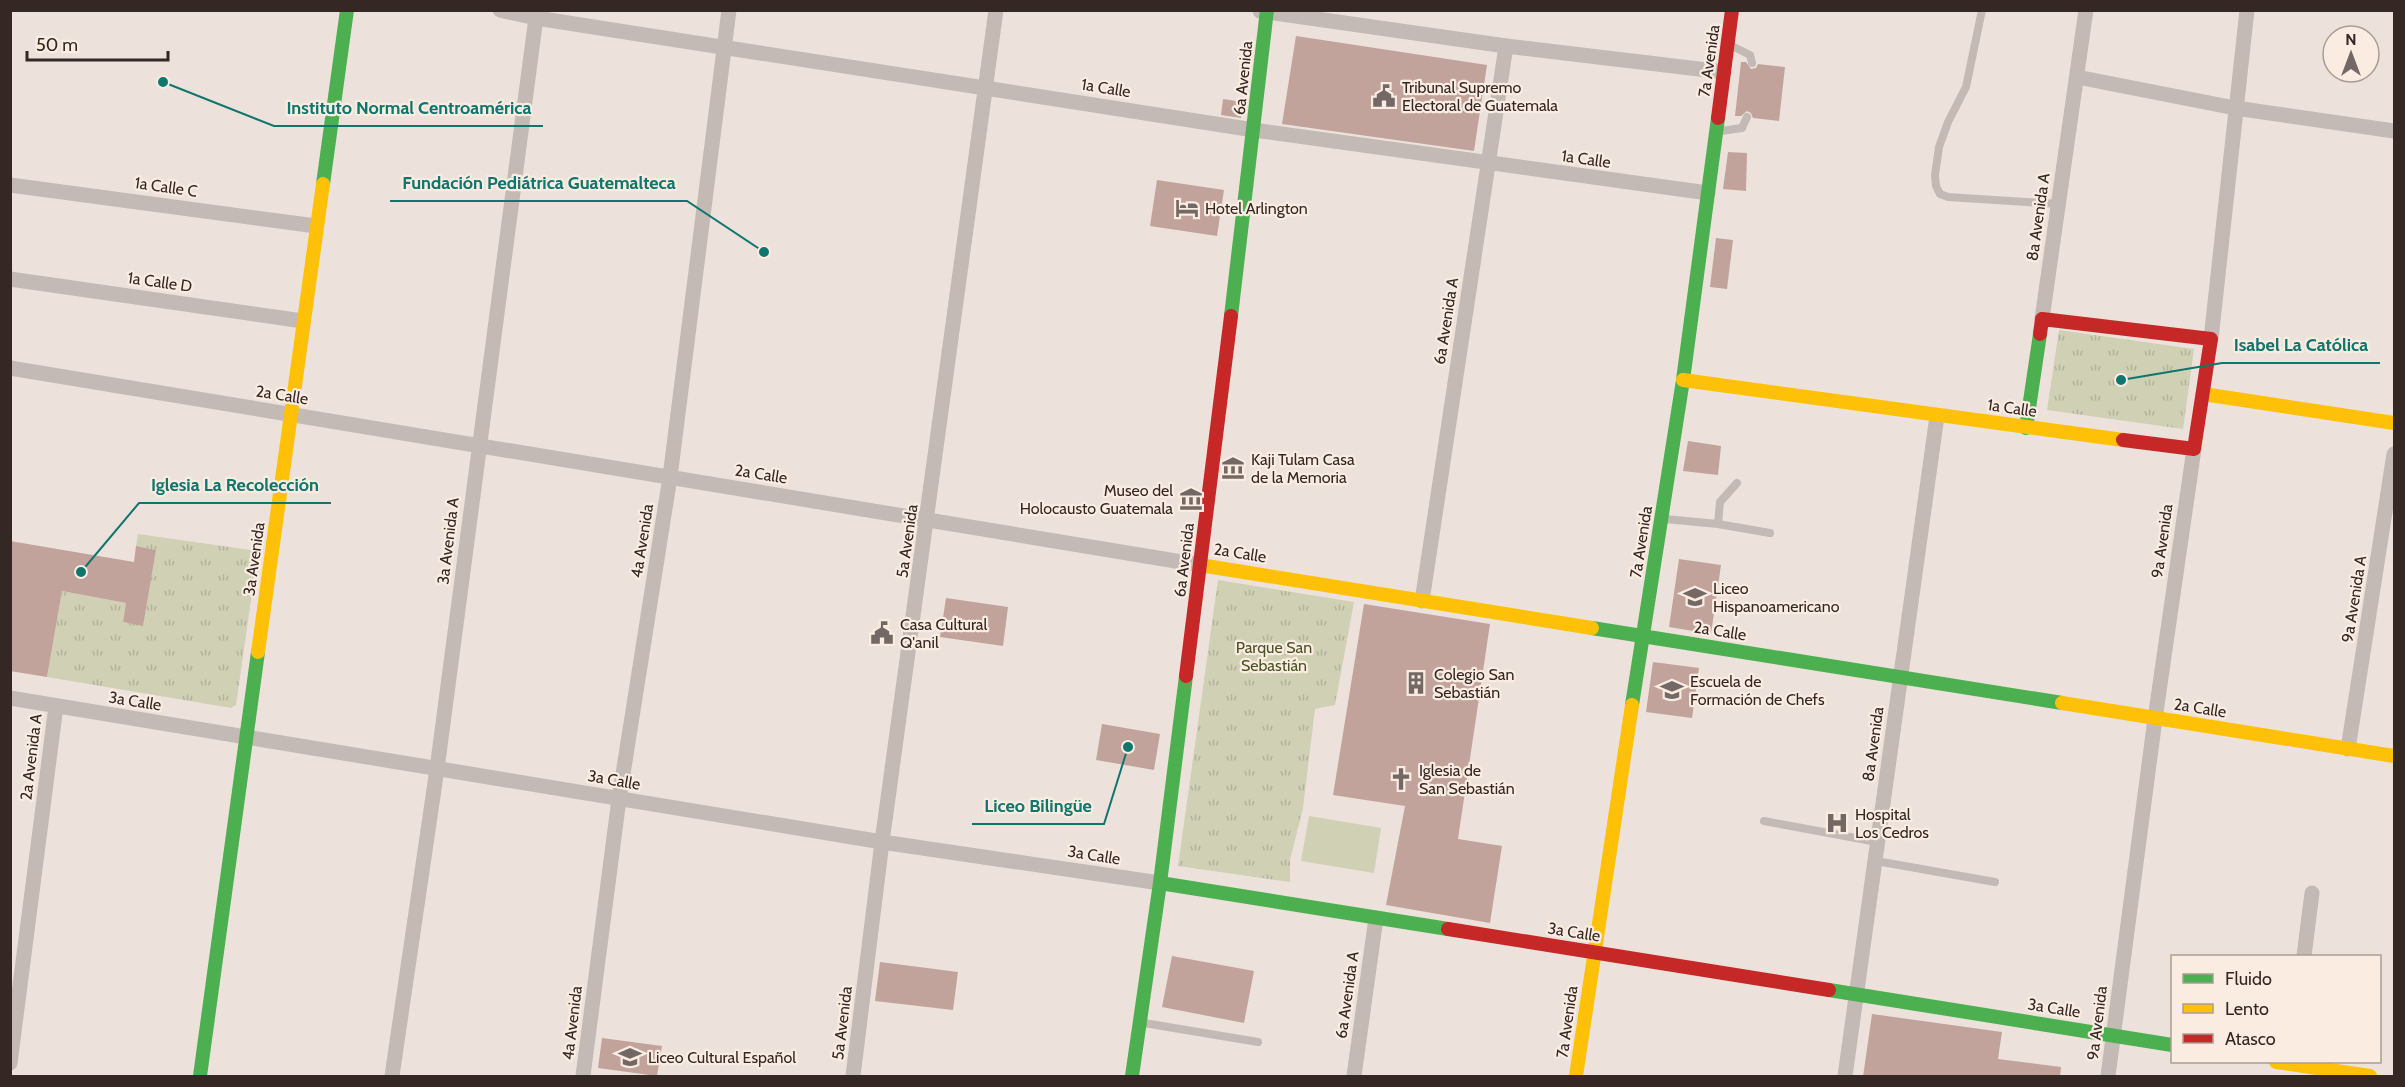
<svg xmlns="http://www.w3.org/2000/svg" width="2405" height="1087" viewBox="0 0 2405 1087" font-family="Cabin,sans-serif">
	<defs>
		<pattern id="park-tufts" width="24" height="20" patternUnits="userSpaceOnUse" patternTransform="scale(1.5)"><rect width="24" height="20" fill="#cfd0b4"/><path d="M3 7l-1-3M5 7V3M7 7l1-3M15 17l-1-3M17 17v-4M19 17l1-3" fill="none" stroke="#b2b39b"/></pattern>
	</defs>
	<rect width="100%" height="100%" fill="#ece2db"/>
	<!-- grass -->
	<path fill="#cfd0b4" d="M1309 816 1381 828 1374 873 1301 861Z"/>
	<!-- park -->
	<path fill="url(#park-tufts)" d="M2059 330 2194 349 2183 429 2047 410Z
		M138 534 258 551 236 705 231 708 47 677 62 591 126 603 123 622 143 625 156 550 136 546Z
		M1218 580 1354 602 1335 705 1315 709 1303 808 1290 860V882L1178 866Z"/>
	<!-- building -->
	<path fill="#c1a39c" d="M1296 36 1487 65 1474 151 1282 124Z
		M1741 62H1746L1751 69 1756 68 1758 64 1785 67 1779 121 1753 118 1751 113 1747 111 1741 116H1735Z
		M1223 99 1243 102 1241 118 1221 115Z
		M1728 152 1747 153 1746 191 1723 189Z
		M1157 180 1224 190 1217 236 1150 226Z
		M1716 238 1733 240 1727 289 1710 287Z
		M1688 441 1721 446 1718 475 1683 471Z
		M10 541 134 562 136 546 156 550 143 626 123 622 126 603 62 591 47 677 10 671Z
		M1679 559 1721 565 1711 634 1669 627Z
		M946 598 1008 607 1003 646 940 637Z
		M1364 604 1490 624 1458 839 1502 846 1490 923 1386 905 1405 806 1333 795Z
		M1653 662 1699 668 1692 718 1646 712Z
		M1102 724 1160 734 1154 770 1096 760Z
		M1172 956 1254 971 1244 1023 1162 1007Z
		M880 962 958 972 953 1010 875 1001Z
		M1872 1014 2002 1032 1998 1059 2061 1067 2060 1077H1863Z
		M602 1038 662 1046 657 1076 598 1068Z"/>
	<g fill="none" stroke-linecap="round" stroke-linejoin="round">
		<!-- lane -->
		<path stroke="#c4bab5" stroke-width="8" d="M1982 10 1966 87 1948 122 1939 147 1935 175 1936 186 1940 194 1948 197 2059 204
			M1730 45 1750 55 1752 63
			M1721 131 1742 128 1747 117
			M1665 519 1718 524 1770 533
			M1718 524 1720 502 1737 483
			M1764 821 1877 842
			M1876 861 1995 882
			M1144 1023 1258 1042"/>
		<!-- street -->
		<path stroke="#c4bab5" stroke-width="15" d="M500 10 536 18 1254 130 1708 193
			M1260 11 1506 46 1724 72
			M2077 77 2235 108 2394 131
			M10 185 316 226
			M10 279 303 321
			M2042 319 2086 10
			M2211 339 2247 10
			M10 368 1200 565
			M1422 601 1506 46
			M10 698 882 842 1160 883
			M2348 749 2394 454
			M2304 956 2312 893
			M10 1063 56 706
			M392 1076 437 769 537 10
			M583 1076 619 799 670 477 729 10
			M853 1076 882 842 996 10
			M1354 1076 1376 918
			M1845 1076 1937 416
			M2108 1076 2155 719 2194 449"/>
		<!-- fast -->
		<path stroke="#4caf50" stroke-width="14" d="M323 184 347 10
			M1231 316 1267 10
			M2026 428 2040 334
			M1592 628 2062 703
			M1632 705 1683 380 1718 118
			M1160 883 1448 929
			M1829 990 2172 1045
			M200 1076 258 652
			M1132 1076 1160 883 1186 676"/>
		<!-- slow -->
		<path stroke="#ffc107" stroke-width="14" d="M1683 380 2123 440
			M2203 394 2394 423
			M1200 565 1592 628
			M258 652 323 184
			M2062 703 2394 756
			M2276 1062 2370 1076
			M1576 1076 1632 705"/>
		<!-- jam -->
		<path stroke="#c62828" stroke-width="14" d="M1718 118 1732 10
			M2040 334 2042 319 2211 339 2194 449 2123 440
			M1186 676 1231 316
			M1448 929 1829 990"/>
	</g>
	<!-- icons -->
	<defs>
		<g id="civic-bare" transform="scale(1.8)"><path d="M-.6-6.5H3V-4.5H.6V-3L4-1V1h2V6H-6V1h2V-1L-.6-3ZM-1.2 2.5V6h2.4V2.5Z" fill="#746864" stroke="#faece1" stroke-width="2.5" paint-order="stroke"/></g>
		<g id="hotel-bare" transform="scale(1.8)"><path d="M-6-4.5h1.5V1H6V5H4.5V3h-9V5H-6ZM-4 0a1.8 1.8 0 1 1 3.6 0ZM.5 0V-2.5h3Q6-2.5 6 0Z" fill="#746864" stroke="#faece1" stroke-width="2.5" paint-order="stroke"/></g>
		<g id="museum-bare" transform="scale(1.8)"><path d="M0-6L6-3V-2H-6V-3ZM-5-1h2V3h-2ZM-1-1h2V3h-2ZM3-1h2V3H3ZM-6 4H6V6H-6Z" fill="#746864" stroke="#faece1" stroke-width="2.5" paint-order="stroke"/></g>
		<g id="school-bare" transform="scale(1.8)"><path d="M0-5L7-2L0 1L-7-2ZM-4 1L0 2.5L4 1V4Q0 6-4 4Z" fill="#746864" stroke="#faece1" stroke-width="2.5" paint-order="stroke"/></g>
		<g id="building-bare" transform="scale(1.8)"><path d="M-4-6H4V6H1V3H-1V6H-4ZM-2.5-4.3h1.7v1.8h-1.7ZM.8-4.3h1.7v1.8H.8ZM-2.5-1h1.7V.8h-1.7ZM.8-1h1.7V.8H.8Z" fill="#746864" stroke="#faece1" stroke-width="2.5" paint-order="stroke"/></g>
		<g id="church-bare" transform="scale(1.8)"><path d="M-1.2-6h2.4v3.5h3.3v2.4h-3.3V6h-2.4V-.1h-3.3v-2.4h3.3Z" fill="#746864" stroke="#faece1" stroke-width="2.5" paint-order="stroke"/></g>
		<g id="hospital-bare" transform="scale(1.8)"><path d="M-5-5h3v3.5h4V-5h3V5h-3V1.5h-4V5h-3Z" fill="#746864" stroke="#faece1" stroke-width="2.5" paint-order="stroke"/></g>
	</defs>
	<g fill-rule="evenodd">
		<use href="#civic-bare" x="1384" y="96"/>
		<use href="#hotel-bare" x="1187" y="208"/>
		<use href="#museum-bare" x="1233" y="468"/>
		<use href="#museum-bare" x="1191" y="499"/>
		<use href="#school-bare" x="1695" y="597"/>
		<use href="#civic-bare" x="882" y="633"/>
		<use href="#building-bare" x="1416" y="683"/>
		<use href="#school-bare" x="1672" y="690"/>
		<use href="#church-bare" x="1401" y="779"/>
		<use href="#hospital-bare" x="1837" y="823"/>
		<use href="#school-bare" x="630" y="1057"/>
	</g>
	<g text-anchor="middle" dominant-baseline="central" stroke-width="4.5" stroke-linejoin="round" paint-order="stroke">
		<!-- street labels -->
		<g font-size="16" fill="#342724" stroke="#faece1">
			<text transform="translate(1709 61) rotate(-82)">7a Avenida</text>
			<text transform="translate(1243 78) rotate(-84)">6a Avenida</text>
			<text transform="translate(1106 88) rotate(9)">1a Calle</text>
			<text transform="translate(1586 159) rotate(8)">1a Calle</text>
			<text transform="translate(166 187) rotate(8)">1a Calle C</text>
			<text transform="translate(2038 217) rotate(-82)">8a Avenida A</text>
			<text transform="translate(160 282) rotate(8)">1a Calle D</text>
			<text transform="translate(1446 321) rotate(-81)">6a Avenida A</text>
			<text transform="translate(282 395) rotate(9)">2a Calle</text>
			<text transform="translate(2012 408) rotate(8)">1a Calle</text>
			<text transform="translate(761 474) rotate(9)">2a Calle</text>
			<text transform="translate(448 541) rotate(-83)">3a Avenida A</text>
			<text transform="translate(642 541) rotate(-81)">4a Avenida</text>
			<text transform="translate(907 541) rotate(-82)">5a Avenida</text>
			<text transform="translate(2162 541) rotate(-82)">9a Avenida</text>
			<text transform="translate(1641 542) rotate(-81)">7a Avenida</text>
			<text transform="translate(1240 553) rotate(9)">2a Calle</text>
			<text transform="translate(254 559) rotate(-82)">3a Avenida</text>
			<text transform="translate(1184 560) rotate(-83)">6a Avenida</text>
			<text transform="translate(2354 599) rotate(-81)">9a Avenida A</text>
			<text transform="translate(1720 631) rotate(9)">2a Calle</text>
			<text transform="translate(135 701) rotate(9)">3a Calle</text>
			<text transform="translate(2200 708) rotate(9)">2a Calle</text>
			<text transform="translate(1873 744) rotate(-82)">8a Avenida</text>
			<text transform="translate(31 757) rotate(-83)">2a Avenida A</text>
			<text transform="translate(614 780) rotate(10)">3a Calle</text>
			<text transform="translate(1094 855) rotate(9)">3a Calle</text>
			<text transform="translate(1574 932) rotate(9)">3a Calle</text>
			<text transform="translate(1347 995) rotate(-82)">6a Avenida A</text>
			<text transform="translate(2054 1008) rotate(9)">3a Calle</text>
			<text transform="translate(1567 1022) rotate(-82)">7a Avenida</text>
			<text transform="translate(572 1023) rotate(-83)">4a Avenida</text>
			<text transform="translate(842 1023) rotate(-83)">5a Avenida</text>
			<text transform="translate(2097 1023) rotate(-83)">9a Avenida</text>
		</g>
		<!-- poi labels -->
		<g font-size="16" fill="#342724" stroke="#faece1" text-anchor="start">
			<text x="1402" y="87">Tribunal Supremo<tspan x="1402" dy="18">Electoral de Guatemala</tspan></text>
			<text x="1205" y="208">Hotel Arlington</text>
			<text x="1251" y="459">Kaji Tulam Casa<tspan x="1251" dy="18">de la Memoria</tspan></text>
			<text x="1173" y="490" text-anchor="end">Museo del<tspan x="1173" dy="18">Holocausto Guatemala</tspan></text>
			<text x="1713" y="588">Liceo<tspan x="1713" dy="18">Hispanoamericano</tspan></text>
			<text x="900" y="624">Casa Cultural<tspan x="900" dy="18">Q'anil</tspan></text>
			<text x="1434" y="674">Colegio San<tspan x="1434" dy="18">Sebastián</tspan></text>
			<text x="1690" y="681">Escuela de<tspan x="1690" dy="18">Formación de Chefs</tspan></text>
			<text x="1419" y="770">Iglesia de<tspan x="1419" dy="18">San Sebastián</tspan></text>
			<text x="1855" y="814">Hospital<tspan x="1855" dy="18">Los Cedros</tspan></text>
			<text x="648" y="1057">Liceo Cultural Español</text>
		</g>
		<!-- park labels -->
		<g font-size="16" fill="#485426" stroke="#faece1">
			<text x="1274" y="647">Parque San<tspan x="1274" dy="18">Sebastián</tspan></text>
		</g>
	</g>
	<!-- callouts -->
	<path fill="none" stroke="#0f766e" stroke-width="2" d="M163 82L274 126H543M764 252L687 201H390M2121 380L2222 363H2380M81 572L139 503H331M1128 747L1104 824H972"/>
	<g fill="#0f766e" stroke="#faece1" stroke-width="2">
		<circle cx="163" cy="82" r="6"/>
		<circle cx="764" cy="252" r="6"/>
		<circle cx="2121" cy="380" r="6"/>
		<circle cx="81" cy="572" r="6"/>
		<circle cx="1128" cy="747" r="6"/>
	</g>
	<g font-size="18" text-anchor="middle" font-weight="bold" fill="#0f766e" stroke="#faece1" stroke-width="4.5" stroke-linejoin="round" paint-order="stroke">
		<text x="409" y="114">Instituto Normal Centroamérica</text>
		<text x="539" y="189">Fundación Pediátrica Guatemalteca</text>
		<text x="2301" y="351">Isabel La Católica</text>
		<text x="235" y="491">Iglesia La Recolección</text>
		<text x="1038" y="812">Liceo Bilingüe</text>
	</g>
	<!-- border -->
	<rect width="2405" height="1087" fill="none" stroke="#342724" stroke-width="24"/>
	<!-- legend -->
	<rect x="2171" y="955" width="210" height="108" fill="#faece1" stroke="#ab9d95" stroke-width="1.5"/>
	<rect x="2183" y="974" width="30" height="9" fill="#4caf50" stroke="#ab9d95" stroke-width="1.5"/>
	<text x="2225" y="985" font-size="18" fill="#342724">Fluido</text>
	<rect x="2183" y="1004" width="30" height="9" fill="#ffc107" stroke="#ab9d95" stroke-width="1.5"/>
	<text x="2225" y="1015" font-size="18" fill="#342724">Lento</text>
	<rect x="2183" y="1034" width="30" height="9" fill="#c62828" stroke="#ab9d95" stroke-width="1.5"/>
	<text x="2225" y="1045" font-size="18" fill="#342724">Atasco</text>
	<!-- north arrow -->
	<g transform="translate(2351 54)"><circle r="28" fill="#faece1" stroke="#ab9d95" stroke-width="1.5"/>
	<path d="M0-4.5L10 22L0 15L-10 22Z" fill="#746864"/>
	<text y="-9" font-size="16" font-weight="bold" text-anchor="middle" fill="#342724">N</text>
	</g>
	<!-- scale -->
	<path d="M27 51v9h141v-9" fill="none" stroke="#342724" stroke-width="3"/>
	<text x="36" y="51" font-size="18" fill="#342724" stroke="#faece1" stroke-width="4.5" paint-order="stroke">50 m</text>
</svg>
